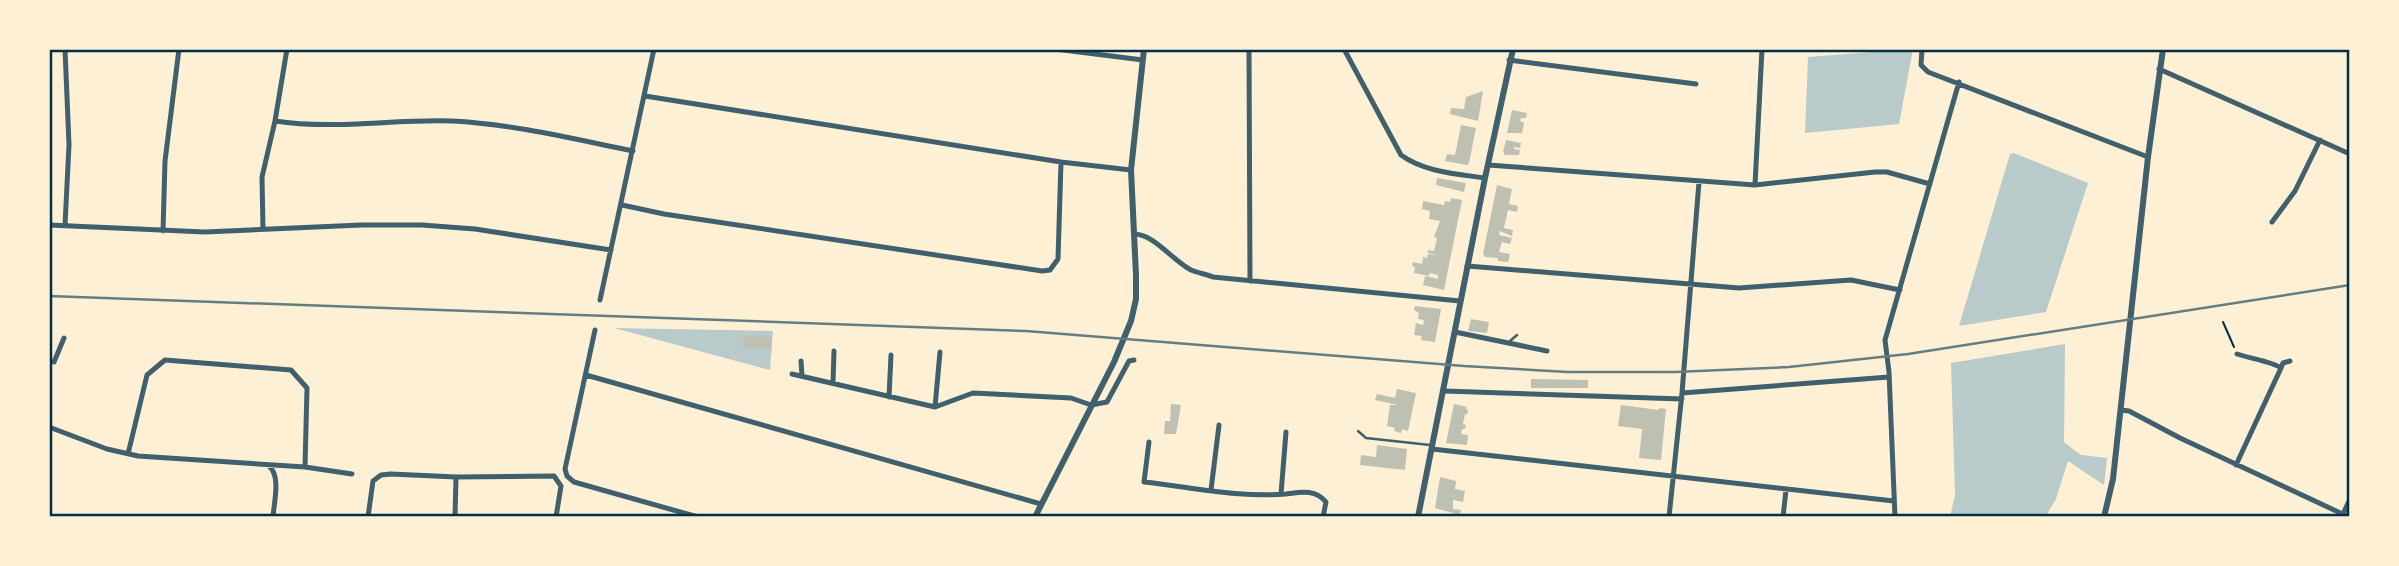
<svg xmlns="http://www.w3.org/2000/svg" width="2399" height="566" viewBox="0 0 2399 566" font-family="'Open Sans',sans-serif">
	<rect width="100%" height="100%" fill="#fdf0d5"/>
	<!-- green -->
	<path fill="#b9caca" d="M1913 49 1899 124 1805 133 1808 57Z
		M2014 153 2088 183 2046 312 1959 326 2010 154Z
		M614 328 773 331 770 370Z
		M2065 344 2064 442 2081 455 2107 458 2104 485 2068 461 2056 499 2045 517H1950L1955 495 1951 363Z"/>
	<!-- building -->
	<path fill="#bec0b2" d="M1483 91 1478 121 1450 114 1451 108 1464 109 1466 97Z
		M1512 110 1527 113 1526 118H1521L1520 121 1524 123 1522 133H1507Z
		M1461 125 1476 128 1469 163 1467 165 1445 161 1447 154 1455 155Z
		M1506 140 1521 143 1520 148 1514 147V149L1520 150 1519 155H1505L1503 152Z
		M1437 178 1466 183 1464 192 1436 185Z
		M1497 185 1512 189 1509 204 1518 206 1517 212 1508 210 1504 228 1513 230 1512 236 1500 231 1499 235 1512 238 1510 244 1502 242 1499 252 1510 254 1508 262 1498 261V258L1485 257 1483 254Z
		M1451 198 1462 200 1444 290 1423 285 1425 276 1438 279V275L1430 273 1429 276 1414 273 1415 267 1412 266 1413 262 1422 264 1423 257 1427 258 1428 254 1440 256 1428 253V250L1434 251 1437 238 1434 237 1440 221 1429 219 1430 211 1422 209 1423 201 1444 205 1445 201 1450 202Z
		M1415 306 1441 309 1435 342 1421 340 1422 336 1414 335 1416 323 1423 325 1424 320 1418 319 1419 313 1414 310Z
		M1471 319 1489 322 1487 333 1468 331Z
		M744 335 772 337 771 349 743 348Z
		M1531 379 1588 380V388H1531Z
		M1397 389 1416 393 1408 431 1402 429 1401 433 1394 431 1395 428 1387 426 1390 405H1398L1375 400 1377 394 1395 398Z
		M1171 404 1181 405 1176 434H1164L1165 421H1170Z
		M1454 404 1467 407 1466 410H1468L1467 415 1465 414 1463 424 1466 425 1465 429H1462L1461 434 1468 435 1467 445 1446 443Z
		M1621 405 1659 410V408L1666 409 1661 460 1639 458 1642 429 1618 426Z
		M1377 445 1407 449 1405 470 1360 465 1361 455 1376 457Z
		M1440 477 1456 481 1455 489 1465 491 1463 502 1453 500V509L1461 510 1460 515 1435 508Z"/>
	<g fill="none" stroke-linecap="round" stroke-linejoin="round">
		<!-- path -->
		<path stroke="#003049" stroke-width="2" d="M2223 322 2234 347"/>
		<!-- service -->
		<path stroke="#3f606c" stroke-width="2.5" d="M1510 341 1517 335
			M1358 431 1366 438 1430 445"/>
		<!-- minor -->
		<path stroke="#3f606c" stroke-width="5" d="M1055 49 1143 60
			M1249 49 1250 281
			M1344 49 1401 155C1424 172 1457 174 1485 178
			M1922 49 1921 65 1928 72 2148 157
			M1509 60 1696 84
			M2159 69 2350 154
			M645 96 1061 162 1131 170
			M275 121C333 130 393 119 452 121 513 124 574 139 633 151
			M1488 165 1755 185 1875 172H1887L1930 184
			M1755 185 1762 49
			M622 205 664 214 1042 271 1050 270 1058 259 1061 162
			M2272 222 2295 191 2320 140
			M49 225 205 232 361 225H422L475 229 611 250
			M65 225 69 145 65 49
			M263 229 262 177 275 121 287 49
			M163 231 165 161 179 49
			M1134 234C1154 234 1172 260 1191 270 1198 273 1206 274 1213 277L1460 301
			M1467 266 1739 288 1851 280 1900 290
			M600 300 654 49
			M595 330 565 469 567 476 574 482 698 517
			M1455 332 1547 351
			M801 361 802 376
			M54 362 64 338
			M2281 368 2283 363 2290 361
			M792 374 935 407 973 393 1071 398 1091 405 1107 402 1129 361 1134 360
			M586 375 1041 504
			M833 383 834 351
			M1444 391 1682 399
			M1682 393 1889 377
			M889 397 891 355
			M935 407 940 352
			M2121 410 2129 411 2180 438 2349 517
			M49 427 107 449 138 456 305 467 352 474
			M1149 442 1144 482C1191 487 1239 498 1286 494 1302 492 1315 489 1326 502L1323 517
			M1432 449 1894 501
			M128 454 147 375 165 360 291 370 307 388 305 467
			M2236 465 2281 368C2274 362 2248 358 2237 354
			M269 466C281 476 274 502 273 517
			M1211 490 1219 425
			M1281 494 1286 432
			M2343 514 2350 499
			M368 517 373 481 381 475 391 474 456 477 554 476 561 486 556 517
			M455 517 456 477
			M1669 517 1682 393 1699 182
			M1783 517 1786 490
			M1895 517 1889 372 1885 340 1959 82"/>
		<!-- tertiary -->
		<path stroke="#3f606c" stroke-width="6" d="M1035 517 1114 362 1131 321 1136 299V275L1131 170 1144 49
			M1418 517 1485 178 1513 49
			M2104 517 2113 479 2148 157 2163 49"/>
		<!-- rail -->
		<path stroke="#657d81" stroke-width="2.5" d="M49 296 1026 331 1464 366 1568 372H1675L1789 367 1908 354 2350 285"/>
	</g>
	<!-- border -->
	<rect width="2399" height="566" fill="none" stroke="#fdf0d5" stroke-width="102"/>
	<rect x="51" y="51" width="2297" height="464" fill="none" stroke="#003049" stroke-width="2.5"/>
</svg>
